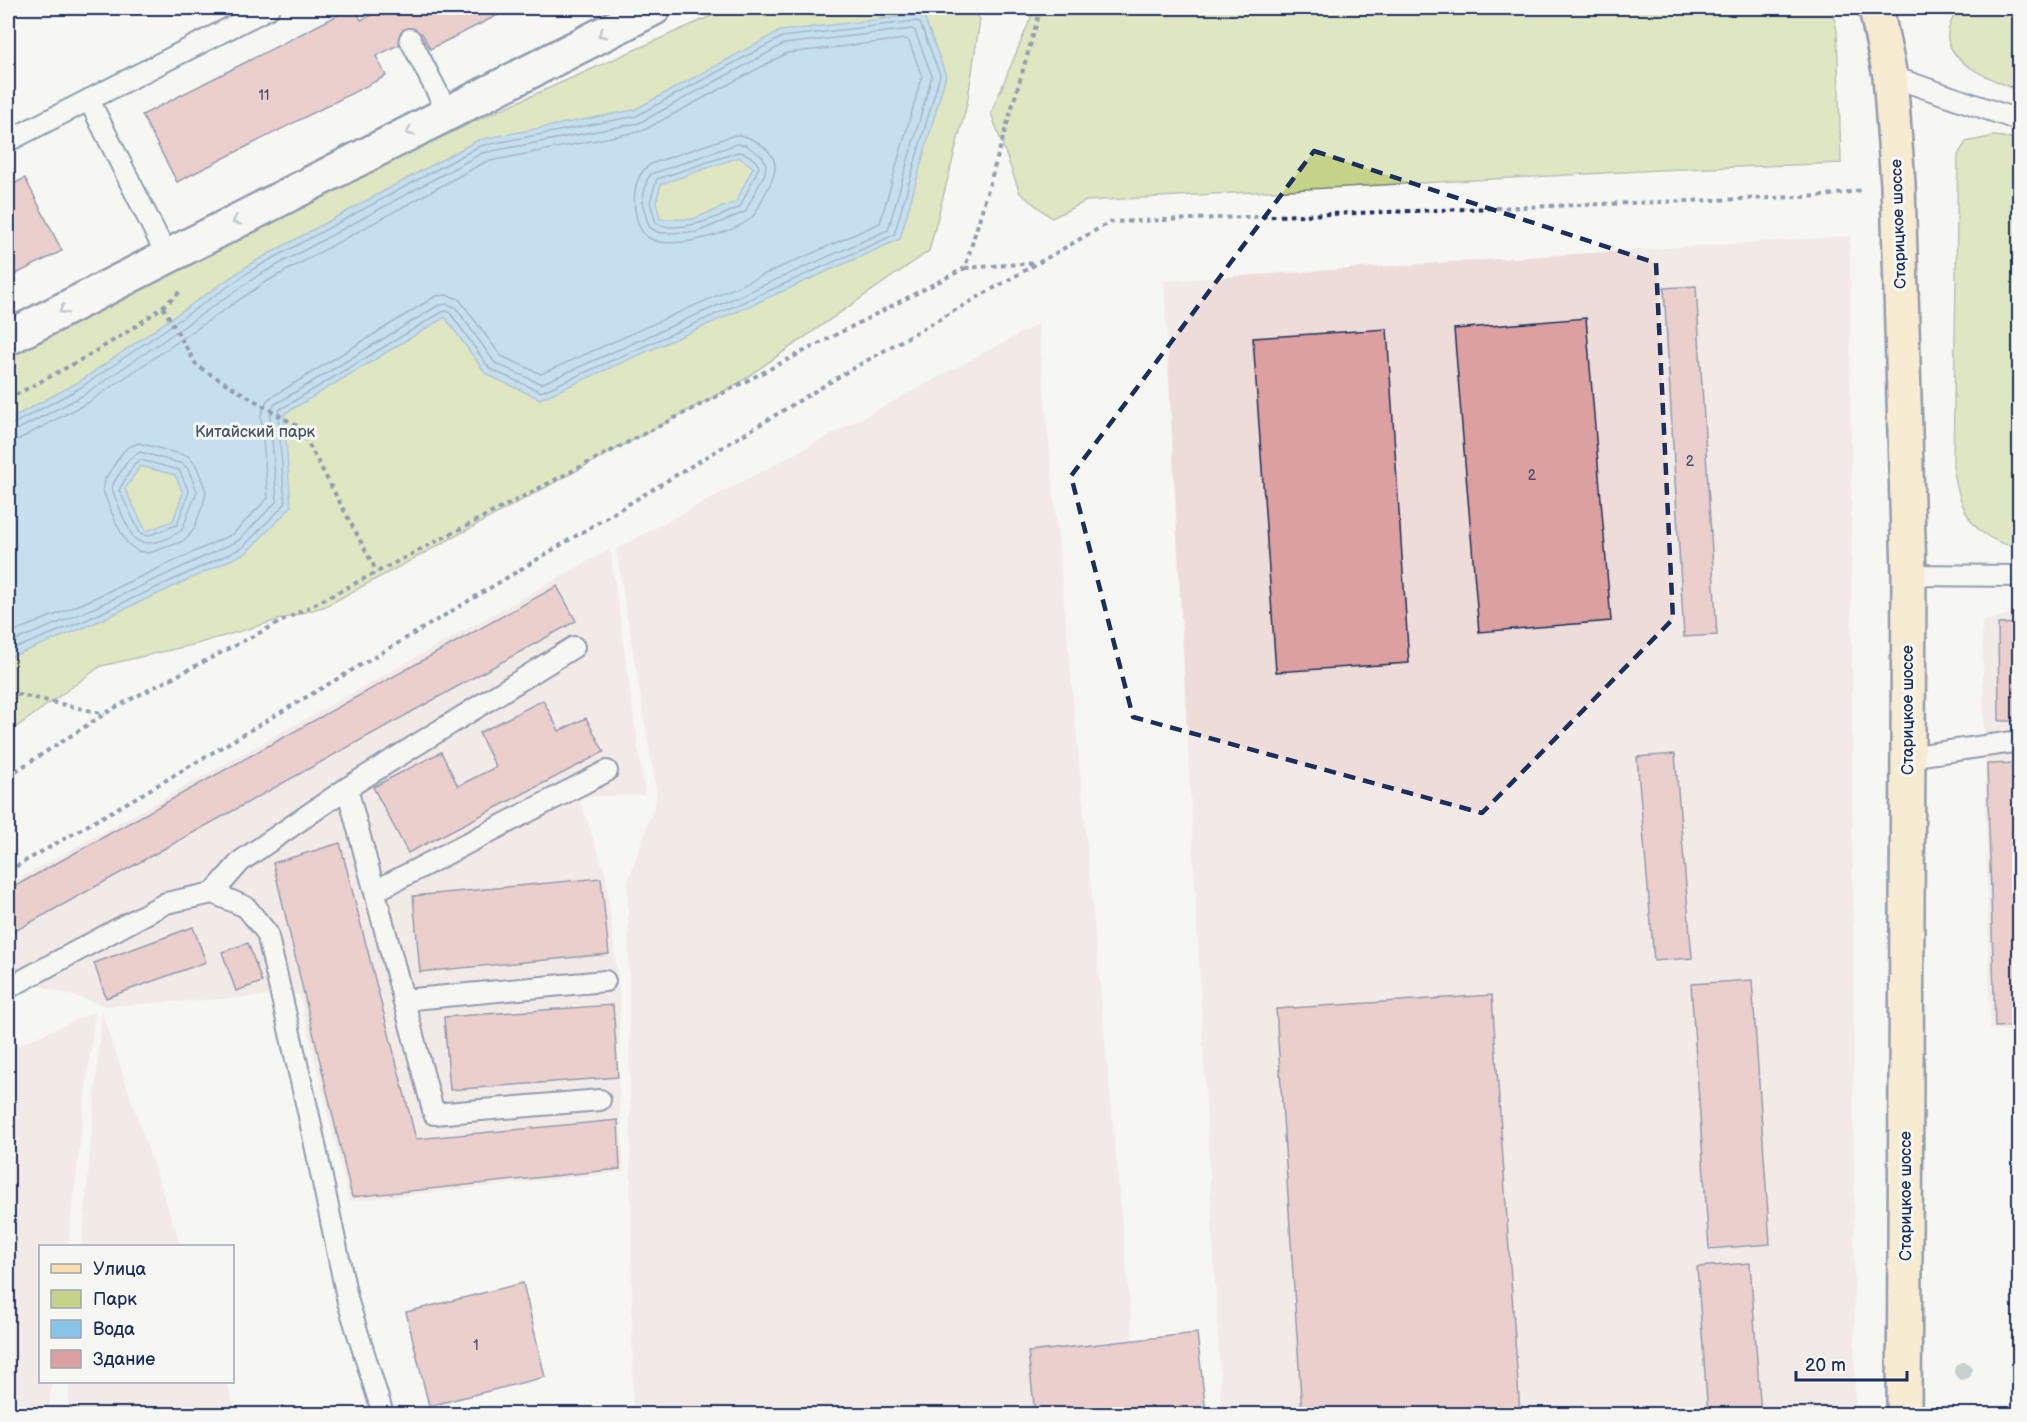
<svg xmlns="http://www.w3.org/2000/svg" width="2027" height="1422" viewBox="0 0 2027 1422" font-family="'Balsamiq Sans',sans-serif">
	<rect width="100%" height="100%" fill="#f6f6f2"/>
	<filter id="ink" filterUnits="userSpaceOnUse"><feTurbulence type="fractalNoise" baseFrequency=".0167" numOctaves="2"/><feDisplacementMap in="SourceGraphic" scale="12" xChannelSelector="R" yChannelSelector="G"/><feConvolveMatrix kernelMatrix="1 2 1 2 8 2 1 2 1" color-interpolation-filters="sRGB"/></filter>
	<g filter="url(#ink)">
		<!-- built -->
		<path fill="#eedcd9" d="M1850 236 1855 1414H1222L1164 281Z
			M1038 324 1140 1414H633L628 882 657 796 616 549Z
			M610 549 645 795 579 797 606 876 620 1000 618 1077 624 1172 349 1201 299 994 107 1006 8 976V885Z
			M2019 611V1033L1990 1029 1982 622Z
			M95 1012 68 1246H40V1382H52L48 1414H8V1049Z
			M102 1013 181 1246H82Z
			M70 1382H226L237 1414H67Z"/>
		<!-- green -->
		<path fill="#c4d387" stroke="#708172" stroke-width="1.5" d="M729 8H969L980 19 967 104 929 251 737 384 326 606 196 644 101 666 8 733V347L155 274 486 116Z
			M1035 8H1831L1837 30 1841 163 1659 170 1086 201 1052 218 1020 193 991 113Z
			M1958 8H2019V91C1997 81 1953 67 1948 39 1946 29 1954 16 1958 8Z
			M1994 136 2019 139V548C1971 538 1960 511 1953 466L1958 155 1966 142Z"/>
		<!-- water -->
		<path fill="#89c4e9" stroke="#5d88b1" stroke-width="1.5" fill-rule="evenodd" d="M923 14 946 75 900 239 540 399 486 374 445 317 284 414 291 507 246 553 88 626 8 658V420L77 383 252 263 478 140 634 110 780 31ZM739 157 753 167 736 202 693 219H660L656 202 661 184ZM140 466 175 475 183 493 173 521 146 531 125 489Z"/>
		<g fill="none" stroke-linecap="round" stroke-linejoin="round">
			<!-- shore -->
			<path stroke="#476b96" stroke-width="1.5" d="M735 135C746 135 752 139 760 144 784 161 775 175 764 196 760 204 757 214 750 219 732 234 670 251 649 238 642 234 639 227 637 220 632 200 633 173 653 163Z
				M737 144 746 145 763 157 766 165 765 173 745 212 697 232 659 233 649 227 642 202 647 180 651 174Z
				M738 152C746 152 757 160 759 167L740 207C720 217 676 235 656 223L650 202 657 179Z
				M8 425 13 424 80 388 255 268 480 146 636 116 782 37 917 21 920 23 940 75 894 235 541 392 490 369 451 314 447 311 442 312 279 410 278 415 285 504 242 548 86 620 8 651
				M8 432 15 431 84 395 259 275 482 153 639 123 784 44 912 29 915 31 932 76 888 230 541 384 495 363 456 308 448 304 439 305 274 405 270 415 277 501 238 541 83 613 8 643
				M8 441 19 439 89 402 264 283 485 162 642 131 787 53 906 39 909 41 922 76 880 223 541 374 501 356 459 299 447 295 436 296 267 400 261 415 268 498 233 534 79 605 8 634
				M139 443 188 456 196 465 206 491 204 501 194 529 188 537 181 542 149 553 137 551 127 543 116 523 103 491 105 479 122 453 128 447Z
				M140 452 183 464 188 469 197 491 182 530C169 539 145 550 133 537L124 519 112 489 114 482 129 459Z
				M141 460 179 470 189 492 177 525 147 536 140 533 119 490 135 463Z"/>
		</g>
		<!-- building -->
		<path fill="#dba09f" stroke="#1b2f5e" stroke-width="1.5" d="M352 8H355L361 20 388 8H512L430 49 422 33 376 56 386 76 177 182 142 115Z
			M25 178 62 251 8 278V187Z
			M1696 286 1717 635 1684 637 1664 288Z
			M1586 318 1611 621 1479 632 1454 329Z
			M1387 329 1409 663 1276 672 1253 338Z
			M557 586 576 621 8 935V890Z
			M2020 623V721H1999L1998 624Z
			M543 700 559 731 586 718 604 752 408 853 373 787 441 752 458 786 496 767 479 733Z
			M1675 754 1692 958 1654 961 1637 757Z
			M2020 763V1026L1995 1027 1987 764Z
			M340 843 416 1139 618 1120 620 1169 352 1197 273 863Z
			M601 878 609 954 420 972 413 896Z
			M193 927 206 962 106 998 94 963Z
			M248 943 262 982 236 991 222 952Z
			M1752 980 1770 1244 1709 1249 1691 984Z
			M1492 995 1520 1414H1302L1276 1009Z
			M613 1005 618 1077 450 1090 444 1017Z
			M1750 1263 1761 1414H1708L1697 1267Z
			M523 1283 545 1377 429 1406 406 1312Z
			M1197 1333 1206 1414H1035L1028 1352Z"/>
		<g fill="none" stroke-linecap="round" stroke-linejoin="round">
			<!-- lane casing -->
			<g stroke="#1b2f5e" stroke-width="24">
				<path id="lane" d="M410 39 448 113
					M1890 76 2010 117 2020 122
					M89 100 167 256
					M8 141 269 8
					M1909 575 2020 576
					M1908 757 2020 741
					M347 788 434 1114 600 1100
					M375 891 607 771
					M213 893 241 861 347 788 574 647
					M8 988 166 903 213 893 246 907 267 933 309 1116 348 1302 383 1414
					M403 1000 605 981"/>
			</g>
			<!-- street casing -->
			<g stroke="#1b2f5e" stroke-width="38">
				<path id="street" d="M8 338 654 8"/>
			</g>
			<!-- primary casing -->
			<g stroke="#1b2f5e" stroke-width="38">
				<path id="primary" d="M1876 8 1890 76 1898 184 1909 575 1904 1414"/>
			</g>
			<!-- path -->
			<path stroke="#1b2f5e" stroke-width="4" stroke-dasharray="4.5 4.5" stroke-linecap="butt" d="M965 268 1036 263
				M163 307 197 366 300 428 377 572
				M8 399C67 367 129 337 180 292
				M8 692 105 714
				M8 776 114 708 965 268 1041 8
				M8 871 144 793 437 620 845 373 1110 222 1824 196 1862 190"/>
			<!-- lane -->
			<use href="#lane" stroke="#f6f6f2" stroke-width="20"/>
			<!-- street -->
			<use href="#street" stroke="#f6f6f2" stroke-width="33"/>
			<!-- primary -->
			<use href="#primary" stroke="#f9ddab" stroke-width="33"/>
		</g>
		<!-- trees -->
		<circle fill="#959fa6" cx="1963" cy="1371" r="9"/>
		<!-- one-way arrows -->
		<defs><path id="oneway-chevron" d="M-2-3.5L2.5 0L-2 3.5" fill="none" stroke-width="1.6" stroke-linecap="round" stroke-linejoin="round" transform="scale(1.5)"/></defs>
		<g stroke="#8892a8">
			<use href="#oneway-chevron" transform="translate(602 34) rotate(153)"/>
			<use href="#oneway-chevron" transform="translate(410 132) rotate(153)"/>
			<use href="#oneway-chevron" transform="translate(236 221) rotate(153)"/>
			<use href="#oneway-chevron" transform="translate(63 310) rotate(153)"/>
		</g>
	</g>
	<!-- marked area -->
	<path d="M0 0H2027V1422H0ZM1314 151 1656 263 1673 619 1482 813 1133 717 1071 476Z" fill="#f6f6f2" fill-opacity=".55" fill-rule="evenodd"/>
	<path fill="none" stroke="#1b2f5e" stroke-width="4.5" stroke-dasharray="12 8" stroke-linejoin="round" d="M1314 151 1656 263 1673 619 1482 813 1133 717 1071 476Z"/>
	<g text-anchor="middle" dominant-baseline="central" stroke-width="6" stroke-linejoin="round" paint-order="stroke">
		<!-- number labels -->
		<g font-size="14" fill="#4b4b6e">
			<text x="264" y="95">11</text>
			<text x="1690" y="461">2</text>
			<text x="1532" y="475">2</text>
			<text x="476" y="1345">1</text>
		</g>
		<!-- street labels -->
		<g font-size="16" fill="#1b2f5e" stroke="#f6f6f2">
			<text transform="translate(1899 224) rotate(-92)">Старицкое шоссе</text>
			<text transform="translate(1908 710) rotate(-90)">Старицкое шоссе</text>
			<text transform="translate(1906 1196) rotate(-90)">Старицкое шоссе</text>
		</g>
		<!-- park labels -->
		<g font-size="16" fill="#455868" stroke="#f6f6f2">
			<text x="255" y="432">Китайский парк</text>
		</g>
	</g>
	<!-- margin -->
	<rect width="2027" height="1422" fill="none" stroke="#f6f6f2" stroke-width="30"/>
	<rect x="15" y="15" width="1997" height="1392" fill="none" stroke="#1b2f5e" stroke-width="2" filter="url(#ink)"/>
	<!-- legend -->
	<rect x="39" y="1245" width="195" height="138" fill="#f6f6f2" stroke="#9ea6b7" stroke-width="1.5"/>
	<rect x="51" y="1264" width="30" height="9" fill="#f9ddab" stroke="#9ea6b7" stroke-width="1.5"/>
	<text x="93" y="1275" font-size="18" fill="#1b2f5e">Улица</text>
	<rect x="51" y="1290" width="30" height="18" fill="#c4d387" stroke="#9ea6b7" stroke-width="1.5"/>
	<text x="93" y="1305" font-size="18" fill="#1b2f5e">Парк</text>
	<rect x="51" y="1320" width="30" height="18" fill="#89c4e9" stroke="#9ea6b7" stroke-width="1.5"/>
	<text x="93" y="1335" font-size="18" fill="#1b2f5e">Вода</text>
	<rect x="51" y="1350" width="30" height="18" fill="#dba09f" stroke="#9ea6b7" stroke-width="1.5"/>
	<text x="93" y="1365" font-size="18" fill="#1b2f5e">Здание</text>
	<!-- scale -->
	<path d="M1796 1371v9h111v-9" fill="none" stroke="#1b2f5e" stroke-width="3"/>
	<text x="1805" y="1371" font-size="18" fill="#1b2f5e" stroke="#f6f6f2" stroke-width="4.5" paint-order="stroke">20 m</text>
</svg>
